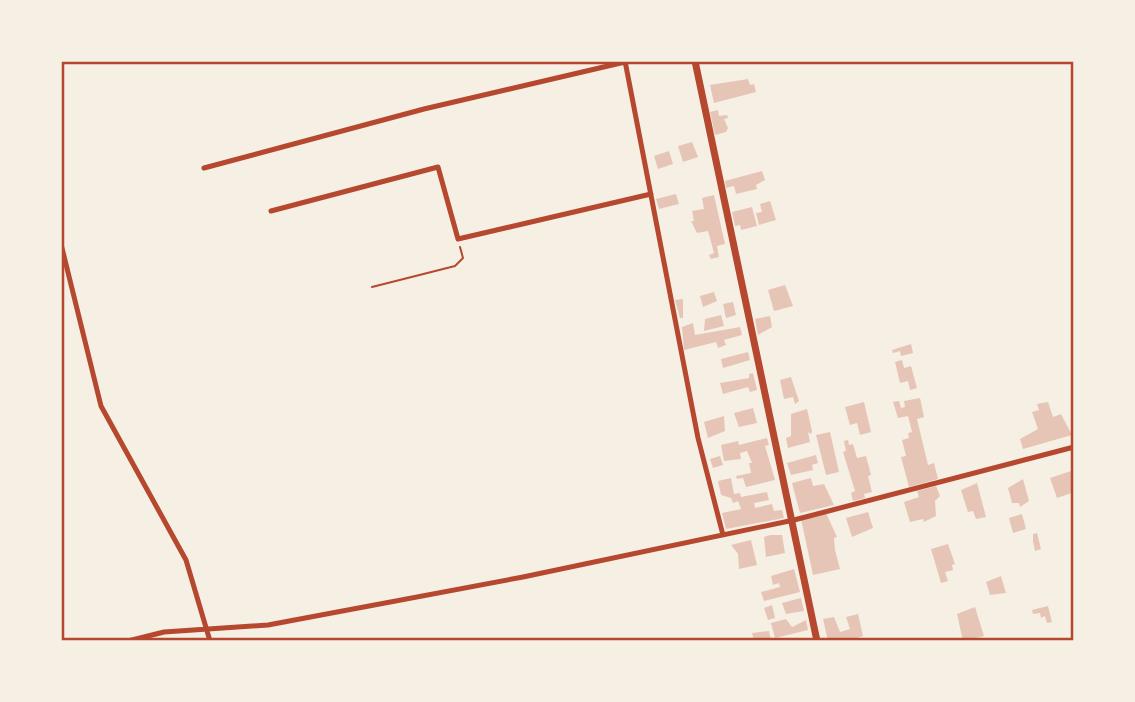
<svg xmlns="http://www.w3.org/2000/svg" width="1135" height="702" viewBox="0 0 1135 702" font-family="'Public Sans',sans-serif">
	<rect width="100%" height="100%" fill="#f6efe4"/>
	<!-- building -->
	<path fill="#e6c5b7" d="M748 79 750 85 754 84 756 92 714 103 710 85Z
		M718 110 719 116 727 115 728 118 724 119 728 128 726 132 715 135 710 112Z
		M692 142 698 157 683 162 678 146Z
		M669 151 673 164 658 169 654 156Z
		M762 171 765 180 756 185 757 189 736 194 734 186 726 188 725 181Z
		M676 194 679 204 659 209 656 199Z
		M714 195 725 244 717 246 719 257 711 259 709 255 714 253 708 231 697 233 691 221H694L692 211 704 209 702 198Z
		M770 201 776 220 759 225 756 213 762 212 760 204Z
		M752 207 757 226 741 230 740 225 735 226 732 212Z
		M785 285 793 306 774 311 768 290Z
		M714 292 717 301 703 307 700 296Z
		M683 299V318H680L675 300Z
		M733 302 736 315 726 318 723 304Z
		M721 315 724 326 704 331 705 319Z
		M770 316 772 327 758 335 755 319Z
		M693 323 695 335 740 327 742 335 724 340 726 345 718 348 716 342 684 350 682 327Z
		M911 344 913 353 901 356 900 351 893 353 892 350Z
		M748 352 750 360 723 368 721 359Z
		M902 360 904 368 911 366 917 388 910 390 908 381 900 383 895 362Z
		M753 373 757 390 750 392 748 387 723 394 720 383 749 378V374Z
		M791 377 799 401 795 404 793 397 784 399 780 380Z
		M920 398 924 417 917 419 928 465 934 463 938 479 909 487 901 457 906 456 902 440 909 438 908 433 912 432 908 416 898 418 893 402 899 401 901 408 905 407 904 401Z
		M864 402 871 432 860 435 857 423 850 425 845 407Z
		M1048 402 1053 417 1061 414 1072 435 1023 449 1020 439 1038 429 1032 412 1039 410 1037 404Z
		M753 408 757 423 739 427 734 413Z
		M807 409 812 431 811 434 808 432 810 442 788 448 786 438 791 436V414Z
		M724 416 725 431 708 438 704 422Z
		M830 432 839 472 826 475 816 435Z
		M767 438 769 445 765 446 775 480 746 487 743 478 737 479 736 476 751 473 749 463H752L747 451 740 453 741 459 724 461 721 445 738 441 739 445Z
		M848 440 849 445 853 444 857 458 866 456 871 475 868 476 872 492 864 494 865 498 853 501 851 493 855 491 843 452 846 451 844 441Z
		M816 455 818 463 812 465 813 470 791 475 787 463Z
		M720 456 723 465 713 468 710 459Z
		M1071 471 1074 492 1057 498 1050 478Z
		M731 478 734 494 740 493 741 497 767 492 769 500 754 503 755 508 772 504 774 511 782 510 784 518 726 529 722 513 741 509 738 501 733 503 731 498 721 495 718 481Z
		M811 478 813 486 824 484 834 505 800 513 792 483Z
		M1023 479 1029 501 1020 507 1019 503H1012L1008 488Z
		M977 483 986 517 976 519 973 511 968 512 961 490Z
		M936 486 940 496 935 501 936 516 924 522 923 519 910 522 904 502 919 497 917 491Z
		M868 512 873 528 852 537 846 518Z
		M826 513 837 537 834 538 835 550 840 569 813 575 801 519Z
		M1022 514 1026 529 1013 533 1009 518Z
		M1037 533 1041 549 1035 551 1033 541V534Z
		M770 535H782L785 553 766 557 764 537Z
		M751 540 757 565 739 569 738 554 731 545Z
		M948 544 955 564 952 565 953 570 945 572 948 581 941 583 931 549Z
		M794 569 800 592 764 601 761 592 780 587 779 583 773 585 771 576Z
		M1001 576 1006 593 990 595 986 582Z
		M801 598 804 611 786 614 782 603Z
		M772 605 775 618 768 620 764 608Z
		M1048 606 1052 622 1047 623 1045 616 1041 618 1040 613 1033 614 1032 610Z
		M975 607 984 636 963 641 957 614Z
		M858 614 863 636 848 641H828L823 619 834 617 840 632 850 629 846 617Z
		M786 619 792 627 806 620 808 630 775 638 771 623Z
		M769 631 771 640 754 641 752 633Z"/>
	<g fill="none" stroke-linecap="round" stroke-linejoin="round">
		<!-- path -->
		<path stroke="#b5482f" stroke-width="2" d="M372 287 455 266 463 258 460 247"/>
		<!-- minor -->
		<path stroke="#b5482f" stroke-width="5" d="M625 61 698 438 723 535
			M204 168 424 109 625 62
			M271 211 438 167 458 239 651 194
			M61 244 101 406 186 560 210 641
			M128 641 164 632 268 625 523 577 794 520 1074 447"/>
		<!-- secondary -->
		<path stroke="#b5482f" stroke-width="7" d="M695 61 817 641"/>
	</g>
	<!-- border -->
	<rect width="1135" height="702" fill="none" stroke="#f6efe4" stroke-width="126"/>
	<rect x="63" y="63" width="1009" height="576" fill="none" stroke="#b5482f" stroke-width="2.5"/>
</svg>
